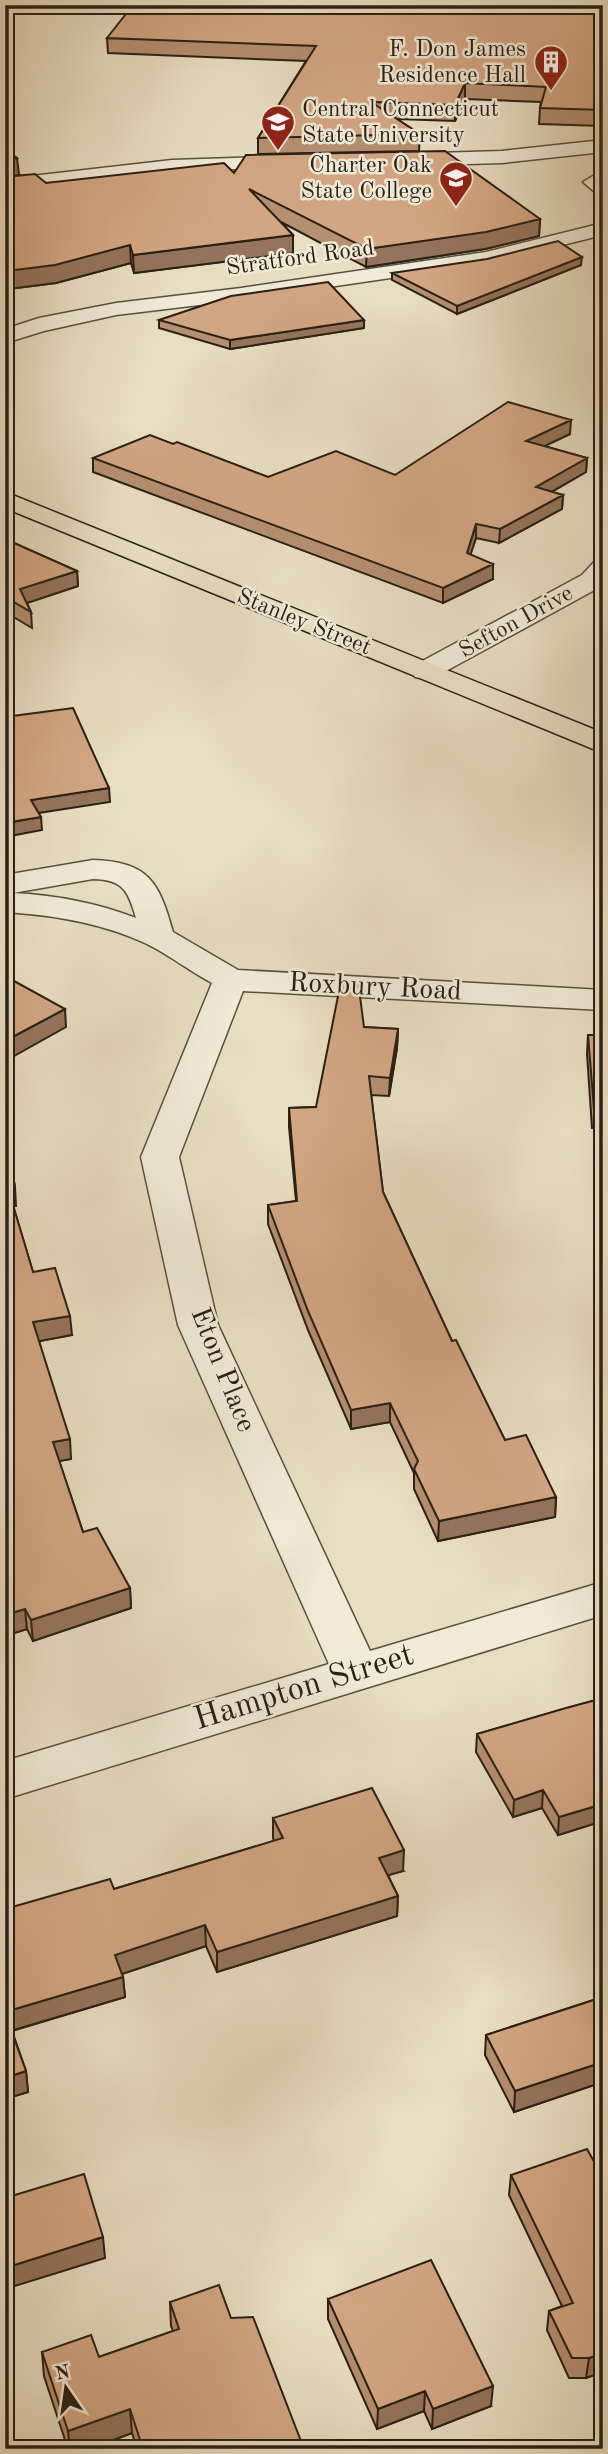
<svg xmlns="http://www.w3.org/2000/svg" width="608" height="2454" viewBox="0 0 608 2454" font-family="'Old Standard TT',serif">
	<rect width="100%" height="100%" fill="#e8dec2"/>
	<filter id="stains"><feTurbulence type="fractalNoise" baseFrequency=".00286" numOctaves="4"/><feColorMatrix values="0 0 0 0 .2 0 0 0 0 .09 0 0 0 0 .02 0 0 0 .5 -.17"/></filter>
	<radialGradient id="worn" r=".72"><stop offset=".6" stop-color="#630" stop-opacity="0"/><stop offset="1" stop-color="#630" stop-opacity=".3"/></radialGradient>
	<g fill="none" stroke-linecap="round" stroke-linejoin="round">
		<!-- minor casing -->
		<g stroke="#595041" stroke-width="3">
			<path id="minor" d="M603 140V152L502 163 403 166 394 160 403 154 502 151Z
				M293 156 300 158 302 162 300 166 172 172 5 191V179L172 160Z
				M593 176 603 180V195L596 193 583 182Z
				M603 223V235L486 264 241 300 116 315 44 331 5 343V329L39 318 116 303 241 288 486 252Z
				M603 560V584L600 587 435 677 425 679 415 677 411 671 415 665 582 575 594 562Z
				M93 860C148 862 159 881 173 932L238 970 603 990V1010L243 991 179 1157 218 1325 370 1651 603 1582V1615L5 1799V1761L329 1664 178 1325 141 1157 212 983C190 971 169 955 147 944 103 923 53 915 5 912V875ZM93 879C123 880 128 890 136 918 97 903 55 895 13 893Z"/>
		</g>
		<!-- major casing -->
		<g stroke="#292016" stroke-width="3">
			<path id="major" d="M5 492 603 733V753L5 508Z"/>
		</g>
		<!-- minor -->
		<use href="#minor" fill="#f0ead7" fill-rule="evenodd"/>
		<!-- major -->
		<use href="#major" fill="#e8dec2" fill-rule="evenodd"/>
	</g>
	<!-- wall -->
	<path fill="#b58f71" stroke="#292016" stroke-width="2" d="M107 38 603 51V126L539 124 540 108 541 102 465 99 455 121 397 119 420 134 419 151 258 154V138L306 61 108 53Z
		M5 148 19 175 46 183 234 173 540 219 539 236 485 249 366 267 281 222 293 235V253L134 273 131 263 56 283 8 289 5 286Z
		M581 265 457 314 392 280V273Z
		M159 320 364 328 230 349 159 328Z
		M570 434 544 446 587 458 586 472 552 492 563 495 562 509 499 543 476 538 470 555 493 579 443 603 93 472V458L173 444 268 477 395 475Z
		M5 539 77 571 78 586 27 603 31 612 32 628 5 612Z
		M364 1027 398 1029 397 1048 389 1096 371 1095 383 1192 452 1341 505 1440 556 1497 555 1517 438 1541 414 1489V1473L390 1422 351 1429 308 1330 268 1224V1205L296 1201 289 1127V1108L316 1107Z
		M588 1035H603V1128H592L587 1054Z
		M5 1128 15 1187 16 1206H13L33 1272 72 1335 39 1341 71 1459 59 1461 83 1532 130 1588 131 1608 33 1641 27 1629 5 1636Z
		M603 1698V1821L558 1835 542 1808 513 1817 476 1752 477 1734Z
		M273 1818 403 1871 388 1875 398 1896 397 1916 217 1972 206 1946 122 1974 123 1977 125 1997 12 2031 26 2071 28 2092 5 2099V1909L114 1889 274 1841 273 1838Z
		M603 1997V2082L514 2112 485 2055 486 2035Z
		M511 2175 603 2176V2372L586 2378H569L547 2330 549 2311 562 2306 509 2195Z
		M328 2299 491 2406 432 2429 424 2411 377 2429 328 2319Z
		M170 2302 231 2318 304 2449H137L132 2433 89 2449H68L44 2376 42 2352 99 2357 173 2331 171 2326Z"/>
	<!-- shaded-wall -->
	<path fill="#94745c" stroke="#292016" stroke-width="2" d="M603 19V30L595 66 596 50Z
		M465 83V99L455 121V105Z
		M17 158 19 175 5 177V160Z
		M540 219 539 236 485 249 366 267 367 249Z
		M293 235V253L134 273 133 255Z
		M130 245 131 263 56 283 8 289 7 271Z
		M582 257 581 265 457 314V306Z
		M364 320V328L230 349V340Z
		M571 420 570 434 526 455V441Z
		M587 458 586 472 535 501 536 487Z
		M563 495 562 509 499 543 500 529Z
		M476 524V538L466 568 467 553Z
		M493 564V579L443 603V588Z
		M77 571 78 586 21 605 20 589Z
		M109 788 110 802 32 814 31 800Z
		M41 817 42 830 5 837V823Z
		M65 1009 66 1027 5 1061V1041Z
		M398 1029 397 1048 389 1096 390 1078Z
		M70 1316 72 1335 35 1342 33 1322Z
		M390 1403V1422L351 1429V1410Z
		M70 1439 71 1459 54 1462 53 1442Z
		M556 1497 555 1517 438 1541 439 1521Z
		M130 1588 131 1608 33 1641 31 1620Z
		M25 1609 27 1629 5 1636V1615Z
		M543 1790 542 1808 513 1817 514 1800Z
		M603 1804V1821L558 1835 559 1817Z
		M404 1850 403 1871 379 1878V1858Z
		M398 1896 397 1916 217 1972V1952Z
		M205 1925 206 1946 116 1976 115 1955Z
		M123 1977 125 1997 7 2032 5 2012Z
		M603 2062V2082L514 2112 515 2091Z
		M26 2071 28 2092 5 2099V2078Z
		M103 2237 105 2258 5 2289V2268Z
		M603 2353V2372L586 2378 589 2358Z
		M493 2386 491 2406 432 2429 433 2409Z
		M425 2391 424 2411 377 2429 378 2409Z
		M130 2409 132 2433 89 2449H70L68 2431Z"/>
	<!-- building -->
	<path fill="#d3a683" stroke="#292016" stroke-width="2" d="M133 5H603V19L596 50 603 51V110L540 108 546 87 465 83 455 105 371 102 420 134 258 138 316 46 107 38Z
		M5 148 17 158 5 160Z
		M445 151 540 219 486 232 367 249 249 189 293 235 133 255 130 245 55 265 7 271 5 270V177L35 174 46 183 224 163 234 173 246 155Z
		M558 241 582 257 457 306 392 273 487 259Z
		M328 282 364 320 230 340 159 320 231 296Z
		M508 402 571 420 526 441 587 458 536 487 563 495 500 529 476 524 467 553 493 564 443 588 93 458 150 435 173 444 177 442 268 477 336 451 395 475Z
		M5 539 77 571 20 589 31 612 5 597Z
		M73 708 109 788 31 800 41 817 5 823V717Z
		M5 976 65 1009 5 1041Z
		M341 981H358L364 1027 398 1029 390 1078 369 1076 383 1192 452 1341 456 1340 505 1440 526 1435 556 1497 439 1521 414 1469 418 1461 390 1403 351 1410 308 1311 268 1205 297 1201 289 1108 316 1107Z
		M588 1035H603V1109H594Z
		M5 1128 15 1187 8 1188 33 1272 55 1268 70 1316 33 1322 70 1439 53 1442 83 1532 97 1528 130 1588 31 1620 25 1609 5 1615V1547L9 1546 5 1533Z
		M603 1698V1766H602L603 1768V1804L559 1817 543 1790 514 1800 477 1734 566 1708Z
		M372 1788 404 1850 379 1858 398 1896 217 1952 205 1925 115 1955 123 1977 5 2012V1909L110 1879 114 1889 283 1838 273 1818Z
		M603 1997V2062L515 2091 486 2035Z
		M5 2013 26 2071 5 2078Z
		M587 2149 602 2176H603V2353L589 2358H572L549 2311 573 2303 511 2175Z
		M84 2174 103 2237 5 2268V2198Z
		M431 2260 493 2386 433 2409 425 2391 378 2409 328 2299Z
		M219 2285 231 2318 253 2317 304 2449H143L130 2409 68 2431 42 2352 91 2335 99 2357 179 2329 170 2302Z"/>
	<!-- icons -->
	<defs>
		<g id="building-pin" transform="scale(1.75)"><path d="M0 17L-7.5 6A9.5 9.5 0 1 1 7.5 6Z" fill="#8f2418" stroke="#f0ead7"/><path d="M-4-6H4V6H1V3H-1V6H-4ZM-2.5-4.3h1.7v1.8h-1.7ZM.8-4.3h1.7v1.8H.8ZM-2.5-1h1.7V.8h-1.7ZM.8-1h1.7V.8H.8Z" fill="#fff"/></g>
		<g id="university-pin" transform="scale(1.75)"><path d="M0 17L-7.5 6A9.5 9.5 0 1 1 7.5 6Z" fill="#8f2418" stroke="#f0ead7"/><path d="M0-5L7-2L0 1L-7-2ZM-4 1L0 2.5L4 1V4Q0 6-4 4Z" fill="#fff"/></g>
	</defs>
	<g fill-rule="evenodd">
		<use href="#building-pin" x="551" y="62"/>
		<use href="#university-pin" x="278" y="122"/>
		<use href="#university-pin" x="456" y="178"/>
	</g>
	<g text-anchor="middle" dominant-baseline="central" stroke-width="5" stroke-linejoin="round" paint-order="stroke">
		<!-- far-poi labels -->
		<g font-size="23" fill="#292016" stroke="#f0ead7" text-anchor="end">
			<text x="526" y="49">F. Don James<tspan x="526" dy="26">Residence Hall</tspan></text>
			<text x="302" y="109" text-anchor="start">Central Connecticut<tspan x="302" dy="26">State University</tspan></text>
			<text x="432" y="165">Charter Oak<tspan x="432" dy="26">State College</tspan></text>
		</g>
		<!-- far-street labels -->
		<g font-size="23" fill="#292016" stroke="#f0ead7">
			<text transform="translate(300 258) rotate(-8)">Stratford Road</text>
			<text transform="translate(304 622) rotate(22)">Stanley Street</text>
			<text transform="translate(516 622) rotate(-29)">Sefton Drive</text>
		</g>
		<!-- street labels -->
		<g font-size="28" fill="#292016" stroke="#f0ead7">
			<text transform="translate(375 988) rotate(3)">Roxbury Road</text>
			<text transform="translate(222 1370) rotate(68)">Eton Place</text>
		</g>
		<!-- near-street labels -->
		<g font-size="33" fill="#292016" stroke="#f0ead7">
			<text transform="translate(304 1688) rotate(-17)">Hampton Street</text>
		</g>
	</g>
	<!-- margin -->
	<rect width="608" height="2454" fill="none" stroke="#e8dec2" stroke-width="28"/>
	<rect x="7" y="7" width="594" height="2440" fill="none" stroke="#292016" stroke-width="3.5"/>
	<rect x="14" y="14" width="580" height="2426" fill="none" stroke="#292016" stroke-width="2"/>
	<!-- north arrow -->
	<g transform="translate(66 2388) rotate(347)" stroke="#f0ead7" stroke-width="5" paint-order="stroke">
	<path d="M0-5L12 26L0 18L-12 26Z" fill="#292016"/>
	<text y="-10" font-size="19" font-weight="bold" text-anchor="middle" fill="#292016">N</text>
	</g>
	<rect width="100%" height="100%" filter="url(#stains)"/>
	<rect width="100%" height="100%" fill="url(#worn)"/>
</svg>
